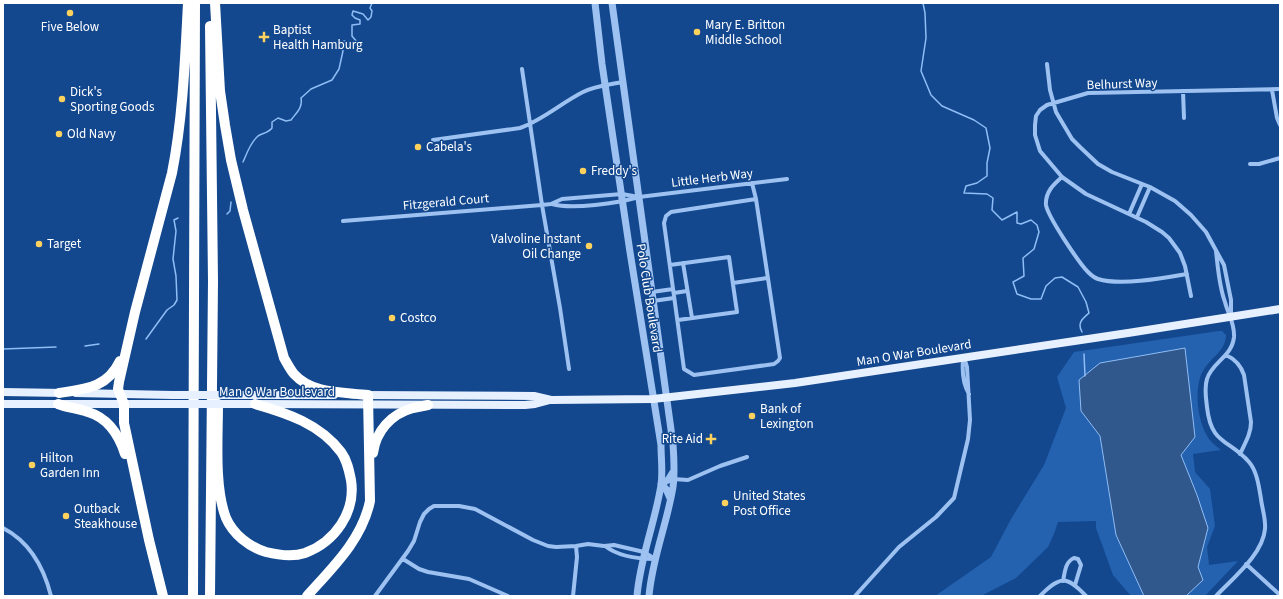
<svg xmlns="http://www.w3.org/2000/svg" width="1283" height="599" viewBox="0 0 1283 599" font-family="'Source Sans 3',sans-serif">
	<rect width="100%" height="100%" fill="#13488f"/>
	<!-- green -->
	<path fill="#2461ae" d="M1219 331H1222L1226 335C1226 351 1210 358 1203 371 1194 386 1197 418 1206 434 1209 441 1215 445 1221 450L1193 454 1195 472 1210 489 1215 526 1207 547 1209 565 1238 561 1205 596H1131L1113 575 1096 528V521L1058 522 1054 534 1048 547 1016 578 981 596H935L991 557 1011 519 1044 465 1066 408 1057 377 1074 352Z"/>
	<!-- water -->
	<path fill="#31588d" stroke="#8fbdf5" d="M1185 348 1195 437 1181 455 1197 495 1208 528 1198 567 1203 580 1186 596H1144L1116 535 1100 436 1081 411 1079 380 1100 363Z"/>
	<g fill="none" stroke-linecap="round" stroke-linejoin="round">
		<!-- stream -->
		<path stroke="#8fbdf5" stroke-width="1.5" d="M923 3 925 13 926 38 921 71 931 95 942 106 974 120 986 128 990 148 987 163V176L977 183 966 186 964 193 987 194 993 198 992 210 1002 220 1017 212V223L1021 224 1031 220 1037 225 1039 232 1034 249 1023 258 1024 276 1013 282 1017 294 1031 299H1041L1046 286 1055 278 1062 277 1078 287 1086 302 1089 313C1082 319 1077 323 1082 332
			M243 162C247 153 250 143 258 136 263 133 268 133 272 128V122L278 118 286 121 291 120C296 113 303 108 301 98L311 89 332 80 339 69 343 51C340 46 340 45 344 41L354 45 357 44V42L352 36V25L360 24V20L355 18 352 15 353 11 363 14 368 20 371 17 372 11 370 8 372 3
			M227 214 230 211 231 202
			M146 339 167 310 174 305 177 300 176 276 173 259 176 231 174 220 178 218
			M85 346 99 344
			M3 349 56 347
			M1084 354 1085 376"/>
		<!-- minor -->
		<path stroke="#9dc2f1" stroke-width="4" d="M1047 64 1050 90 1056 112 1072 139 1080 147 1098 164 1112 172 1150 187 1175 201 1191 215 1206 232 1224 265 1231 300V314
			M522 69 542 205 560 308 569 369
			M1272 90 1277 118 1280 125
			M1183 91 1184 118
			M433 140 520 128C543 120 561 103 583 92 595 86 609 85 622 82
			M1250 164H1259L1280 158
			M1062 177C1054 184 1045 192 1046 205 1048 217 1079 263 1088 272 1091 275 1095 278 1098 279 1121 286 1164 278 1187 274
			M752 183 756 199
			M756 199 780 358 778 361 774 364 694 375 684 369 664 223 666 216 671 212Z
			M552 204C572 210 618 203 639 197L787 179
			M1129 214 1142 184
			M1137 217 1150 187
			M343 221 542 205 551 204 562 199 622 194 639 197
			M1216 251C1218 268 1219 286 1225 302 1228 314 1235 324 1234 337 1232 357 1212 362 1207 379 1204 388 1206 398 1207 407 1211 445 1229 439 1249 462 1257 471 1259 487 1261 499 1262 508 1266 519 1265 529 1263 554 1233 578 1216 596
			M683 263 692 318
			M670 265 729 257 737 312 678 320
			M733 283 767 278
			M652 292 673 289
			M674 293 687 291
			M1191 296 1185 266 1180 253 1169 238 1162 232 1146 222 1086 194 1062 177 1040 151 1035 135V125L1036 116 1040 110 1047 105 1088 93 1280 89
			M653 301 674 298
			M1226 355C1235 359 1241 366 1244 375L1251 422C1251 434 1245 443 1240 454
			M963 360C962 372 963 384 969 394
			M673 479 688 480 720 466 747 457
			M3 528C30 542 44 568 51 596
			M605 546C618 556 638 559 655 559
			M403 559 419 569 428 572 469 579 508 596
			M1246 564 1280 595
			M1063 581C1065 572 1065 562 1074 558L1078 559 1081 565 1075 585
			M375 596 408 551 414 541 420 522 424 514 429 509 434 506H459L475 509 533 540 548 546 556 547 576 546 588 544 604 546 614 545 644 552 655 559
			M573 596 577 557 576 546
			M855 596 899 547 936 517 954 498 968 439 970 420 967 367 964 357
			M1040 596C1060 576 1066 575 1086 596"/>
		<!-- tertiary -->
		<path stroke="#9dc2f1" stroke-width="7" d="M595 3 602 64 630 252 661 445C661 459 663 472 661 485 655 523 640 558 637 596
			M612 3 673 444C674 458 675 472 673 487 667 524 652 559 649 596
			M670 498 666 489 661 484 668 480 673 472"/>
		<!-- primary -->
		<path stroke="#e7f0ff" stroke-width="8" d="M3 392 64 393
			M76 393 173 395
			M230 395H334
			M363 395 534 396 551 400 653 399 795 383 1128 333 1280 309
			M3 404H173
			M230 404 525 405 535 404 550 400"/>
		<!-- motorway -->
		<path stroke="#fff" stroke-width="10" d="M215 3 220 91 225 125 231 160 243 210 284 358C287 363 290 369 294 374 312 394 342 392 368 395L370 501C362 540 332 568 307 596
			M59 393C86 389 107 388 120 361
			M58 404C68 408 78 408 88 412 108 418 119 435 125 454
			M218 404C218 438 214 487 226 518 233 534 249 547 266 552 278 555 293 557 305 553 335 542 356 512 351 480 349 470 347 460 341 452 320 424 287 413 255 404
			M373 453C376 431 391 414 413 408 418 407 423 406 428 405
			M163 596 149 540 124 423V404L118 389 119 382 135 312 172 173C183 117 185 60 188 3
			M193 596 195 3
			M210 596 213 281 210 26"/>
		<!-- primary-bridge -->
		<path stroke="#e7f0ff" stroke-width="8" d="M173 395H230
			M173 404H230"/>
	</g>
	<!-- markers -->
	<g fill="#ffd25d" stroke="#13488f" stroke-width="1.5">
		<circle cx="70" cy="13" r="4"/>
		<circle cx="697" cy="32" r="4"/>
		<path d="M262 31h4v4h4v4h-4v4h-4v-4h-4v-4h4z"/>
		<circle cx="62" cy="99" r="4"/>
		<circle cx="59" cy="134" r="4"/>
		<circle cx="418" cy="147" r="4"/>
		<circle cx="583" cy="171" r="4"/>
		<circle cx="39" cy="244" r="4"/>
		<circle cx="589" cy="246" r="4"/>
		<circle cx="392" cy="318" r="4"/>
		<circle cx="752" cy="416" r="4"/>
		<path d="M709 433h4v4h4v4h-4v4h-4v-4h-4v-4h4z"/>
		<circle cx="32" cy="465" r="4"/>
		<circle cx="725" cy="503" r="4"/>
		<circle cx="66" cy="516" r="4"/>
	</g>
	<g text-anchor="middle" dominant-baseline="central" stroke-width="3" stroke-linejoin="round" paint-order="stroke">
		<!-- poi labels -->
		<g font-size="13" fill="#fff" stroke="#13488f" text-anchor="start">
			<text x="705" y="25">Mary E. Britton<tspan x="705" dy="15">Middle School</tspan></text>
			<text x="70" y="27" text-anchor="middle">Five Below</text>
			<text x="273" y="30">Baptist<tspan x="273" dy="15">Health Hamburg</tspan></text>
			<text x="70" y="92">Dick's<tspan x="70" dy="15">Sporting Goods</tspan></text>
			<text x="67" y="134">Old Navy</text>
			<text x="426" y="147">Cabela's</text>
			<text x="591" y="171">Freddy's</text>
			<text x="581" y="239" text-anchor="end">Valvoline Instant<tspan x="581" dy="15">Oil Change</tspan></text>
			<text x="47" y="244">Target</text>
			<text x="400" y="318">Costco</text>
			<text x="760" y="409">Bank of<tspan x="760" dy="15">Lexington</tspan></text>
			<text x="703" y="439" text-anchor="end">Rite Aid</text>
			<text x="40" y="458">Hilton<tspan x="40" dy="15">Garden Inn</tspan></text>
			<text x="733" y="496">United States<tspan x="733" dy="15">Post Office</tspan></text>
			<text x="74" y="509">Outback<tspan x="74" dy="15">Steakhouse</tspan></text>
		</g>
		<!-- street labels -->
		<g font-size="13" fill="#fff" stroke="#13488f">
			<text transform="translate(1122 84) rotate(-2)">Belhurst Way</text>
			<text transform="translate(712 178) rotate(-7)">Little Herb Way</text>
			<text transform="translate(446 202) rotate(-5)">Fitzgerald Court</text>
			<text transform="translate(649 298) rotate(81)">Polo Club Boulevard</text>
			<text transform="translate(914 353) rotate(-9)">Man O War Boulevard</text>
			<text x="277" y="392">Man O War Boulevard</text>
		</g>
	</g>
	<!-- border -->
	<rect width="1283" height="599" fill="none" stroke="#ffffff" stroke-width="8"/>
</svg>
